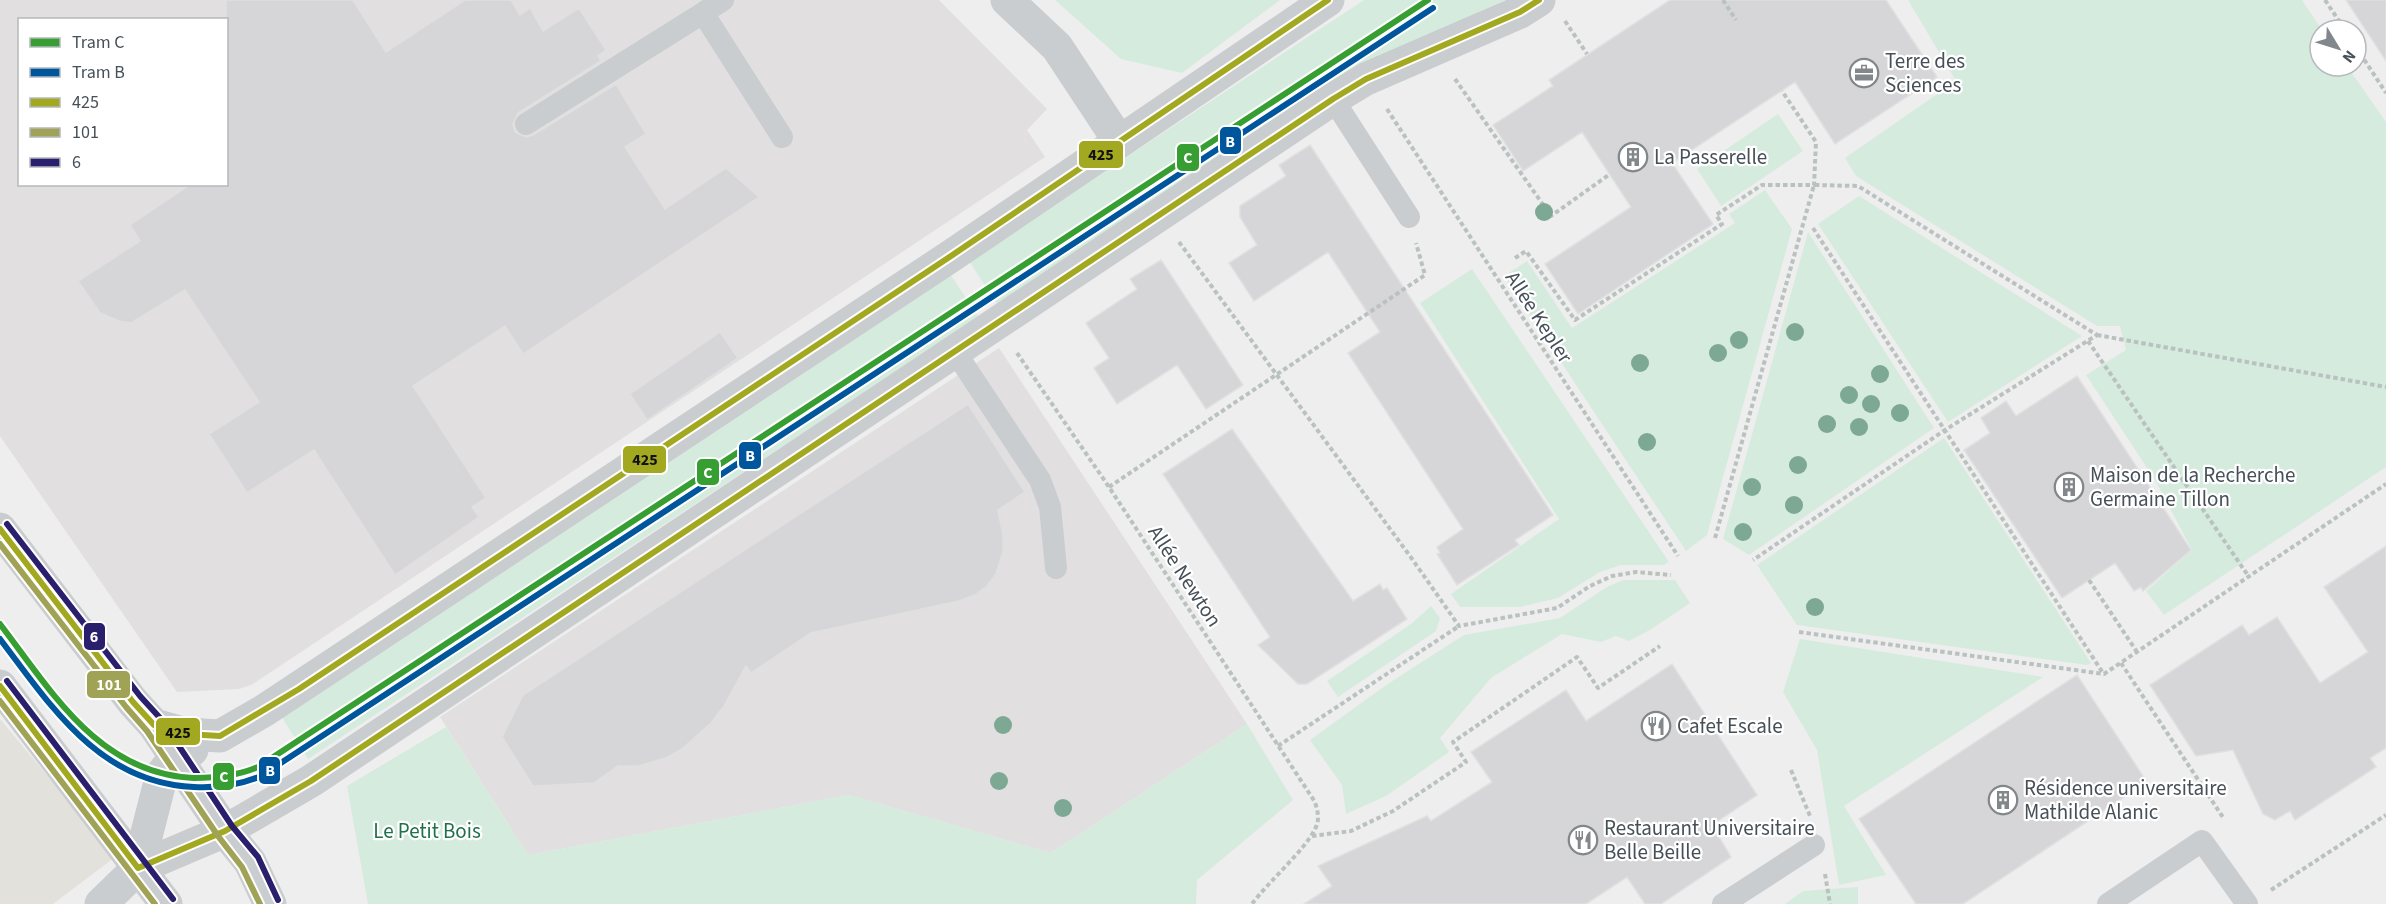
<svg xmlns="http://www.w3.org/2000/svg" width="2386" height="904" viewBox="0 0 2386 904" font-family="'Source Sans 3',sans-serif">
	<rect width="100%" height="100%" fill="#efeeee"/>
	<!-- commercial -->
	<path fill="#e3e1db" d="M0 719 115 857 53 904H0Z"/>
	<!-- education -->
	<path fill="#e1dfdf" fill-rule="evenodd" d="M0 0H939L1047 109 1027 130 1045 157 253 684 239 689 177 692 0 436ZM20 20H226V184H20Z
		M999 348 1247 724 1051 853 849 795 528 855 440 717Z"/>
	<!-- green -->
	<path fill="#d5ebde" d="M1055 0H1280L1182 73 1121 59Z
		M1364 0H1505L1446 27 997 304 969 261Z
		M1908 0H2302L2322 30H2320V66H2347L2386 122V467L2164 615 2146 591 2192 550 2155 480 2086 375 2126 350 2120 326H2097L1856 176 1845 158 1956 81Z
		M1778 114 1803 151 1721 206 1697 169Z
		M1765 190 1792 229 1707 535 1686 551 1504 276 1527 261 1572 328 1735 223 1729 214Z
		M1859 196 2082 336 1948 422 1818 224Z
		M1808 232 1934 428 1749 555 1723 539Z
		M1472 269 1669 562 1664 565H1621L1600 572 1558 598 1520 607H1460L1451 594 1559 519 1420 303Z
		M950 274 979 317 308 759 280 714Z
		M1944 438 2091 663 2087 665 1797 625 1757 565Z
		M1623 580H1675L1690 603 1650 630 1629 641 1616 636 1601 642 1562 634 1491 678 1440 738 1449 752 1386 796 1346 814 1342 785 1310 740 1389 683 1464 635 1560 618 1607 587Z
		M1431 606 1440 618 1436 631 1338 697 1327 681 1411 624Z
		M1800 639 2043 677 1844 806 1886 875 1839 885 1817 750 1783 692Z
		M1247 724 1293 800 1197 880 1196 904H368L347 786 446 727 528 855 849 795 1051 853Z
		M1858 887V904H1785L1803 891Z"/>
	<!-- building -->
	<path fill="#d6d6d8" stroke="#e0e0e1" stroke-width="1.5" d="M226 0H353L386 52 465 0H511L520 15 530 8 543 31 579 8 606 50 598 56 601 61 518 113 513 124 515 132 526 137 533 135 616 84 646 134 625 147 665 209 726 168 759 197 523 354 505 326 413 386 486 498 472 507 479 517 395 575 314 450 247 493 209 434 259 402 185 290 131 323 119 321 100 313 78 281 140 241 130 225 191 184H226Z
		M1670 0H1886L1937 77 1835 144 1795 82 1672 163 1713 224 1578 314 1545 264 1631 207 1582 132 1523 171 1493 125 1553 86 1549 80Z
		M2346 0H2386V61Z
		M1310 145 1553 515 1515 540 1519 545 1457 585 1437 554 1440 553 1437 547 1463 529 1348 353 1380 332 1328 252 1254 301 1229 263 1257 245 1240 217V206L1286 176 1279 165Z
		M1161 260 1243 385 1206 409 1177 365 1117 404 1094 368 1109 358 1086 323 1137 289 1130 279Z
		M720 332 738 358 647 420 630 394Z
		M2077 376 2191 550 2143 591 2141 587 2134 591 2115 563 2062 598 1964 450 1990 433 1981 418 2006 401 2016 416Z
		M968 404 1025 492 998 510 1003 535V552L996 574 987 586 975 595 959 601 811 633 751 673 746 666 724 706 711 723 682 749 666 758 638 766H618L594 783 533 786 502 737 523 695Z
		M1232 429 1353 601 1380 584 1383 590 1387 588 1407 619 1307 684H1298L1258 645 1270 637 1163 474Z
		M2386 546V748L2370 758 2376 767 2295 820 2290 811 2275 820 2263 814 2233 750 2196 756 2150 685 2242 625 2249 635 2277 617 2320 683 2368 652 2324 587Z
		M1672 664 1757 795 1712 825 1731 857 1661 904H1645L1627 877 1586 904H1304L1332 886 1318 866 1427 816 1431 821 1492 782 1471 752 1566 690 1586 721Z
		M2077 675 2147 782 1963 904H1916L1859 819Z"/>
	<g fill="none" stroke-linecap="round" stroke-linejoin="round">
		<!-- path -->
		<path stroke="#b9c2bf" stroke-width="4" stroke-dasharray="4.5 3" stroke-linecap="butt" d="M1723 0 1736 20
			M2325 0 2345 30
			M1565 21 1587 54
			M2356 47 2386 93
			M1455 79 1551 216 1610 174
			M1387 109 1678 556
			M1813 228 2103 673
			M1179 242 1410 556 1459 626 1557 608 1590 586 1612 576 1636 572 1671 575
			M1515 258 1526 251 1575 320 1722 224 1716 215 1762 185H1814L1816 142 1782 91
			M2097 335 2386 387
			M2088 341 2249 577
			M1017 353 1109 487 1315 802C1318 812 1320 820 1315 829 1305 850 1268 882 1252 904
			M1109 487 1425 275 1416 243
			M1715 538 1814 185 1858 186 2097 335 1945 430 1753 560
			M2089 580 2137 652
			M1799 632 2104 674 2386 484
			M2121 663 2224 819
			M1278 746 1459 626
			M1791 770 1810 816
			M1312 836 1351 831 1393 811 1466 762 1453 742 1577 657 1598 688 1660 646
			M1825 874 1830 904
			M2271 890 2386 815"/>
		<!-- lane -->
		<path stroke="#cacdcf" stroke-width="22" d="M723 0 703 13 782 137
			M1333 99 1409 217
			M526 124 703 13
			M954 350 1040 480 1050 507 1056 568
			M1723 904 1814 845
			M2108 904 2202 841 2247 904"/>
		<!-- street -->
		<path stroke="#cacdcf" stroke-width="33" d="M1007 0 1057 47 1119 141
			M0 529 133 702 154 725 225 831 250 862 270 904
			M0 686 166 904
			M154 725 186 734 220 736 265 710 951 256 1328 0
			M138 868 162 774 175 758 192 750
			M101 904 138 868 225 831 311 781 1333 99 1366 79 1520 12 1539 0"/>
		<!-- bus-1 casing -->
		<g stroke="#fff" stroke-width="10">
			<path id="bus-1" d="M0 529 133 702 154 725 186 734 220 736 299 689 951 256 1328 0
				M0 686 138 868 225 831 311 781 1333 99 1366 79 1520 12 1539 0"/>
		</g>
		<!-- bus-2 casing -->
		<g stroke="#fff" stroke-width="10">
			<path id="bus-2" d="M0 544 126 707 147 731 218 836 242 867 260 904
				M0 701 155 904"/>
		</g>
		<!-- bus-3 casing -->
		<g stroke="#fff" stroke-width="10">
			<path id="bus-3" d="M7 524 140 696 161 719 232 826 258 857 278 900
				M7 681 173 899"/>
		</g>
		<!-- bus-1 -->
		<use href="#bus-1" stroke="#a2a81f" stroke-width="6"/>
		<!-- bus-2 -->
		<use href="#bus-2" stroke="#a0a356" stroke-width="6"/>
		<!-- bus-3 -->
		<use href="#bus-3" stroke="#291f6c" stroke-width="6"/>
		<!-- tram-1 casing -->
		<g stroke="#fff" stroke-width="10">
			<path id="tram-1" d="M0 624C52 692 99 774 194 778 216 778 238 776 258 767L1428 0"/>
		</g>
		<!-- tram-2 casing -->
		<g stroke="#fff" stroke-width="10">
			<path id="tram-2" d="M0 639C51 706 99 783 194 787 216 788 240 785 261 776L1433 8"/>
		</g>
		<!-- tram-1 -->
		<use href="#tram-1" stroke="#379e32" stroke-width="6"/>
		<!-- tram-2 -->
		<use href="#tram-2" stroke="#00569d" stroke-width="6"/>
	</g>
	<!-- trees -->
	<g fill="#7da994">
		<circle cx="1544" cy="212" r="9"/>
		<circle cx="1795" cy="332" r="9"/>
		<circle cx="1739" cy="340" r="9"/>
		<circle cx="1718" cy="353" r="9"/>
		<circle cx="1640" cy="363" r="9"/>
		<circle cx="1880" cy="374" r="9"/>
		<circle cx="1849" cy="395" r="9"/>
		<circle cx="1871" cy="404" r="9"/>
		<circle cx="1900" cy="413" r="9"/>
		<circle cx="1827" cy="424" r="9"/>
		<circle cx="1859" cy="427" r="9"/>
		<circle cx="1647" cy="442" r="9"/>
		<circle cx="1798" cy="465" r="9"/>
		<circle cx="1752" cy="487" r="9"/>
		<circle cx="1794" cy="505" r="9"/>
		<circle cx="1743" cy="532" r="9"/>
		<circle cx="1815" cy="607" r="9"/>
		<circle cx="1003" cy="725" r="9"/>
		<circle cx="999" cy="781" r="9"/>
		<circle cx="1063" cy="808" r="9"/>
	</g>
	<!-- icons -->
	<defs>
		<g id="office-ring" transform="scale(1.5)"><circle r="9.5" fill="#fff" stroke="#82878c" stroke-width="1.5"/><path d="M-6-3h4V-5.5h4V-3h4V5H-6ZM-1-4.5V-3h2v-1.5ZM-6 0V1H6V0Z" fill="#82878c"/></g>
		<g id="building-ring" transform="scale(1.5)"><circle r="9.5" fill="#fff" stroke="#82878c" stroke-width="1.5"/><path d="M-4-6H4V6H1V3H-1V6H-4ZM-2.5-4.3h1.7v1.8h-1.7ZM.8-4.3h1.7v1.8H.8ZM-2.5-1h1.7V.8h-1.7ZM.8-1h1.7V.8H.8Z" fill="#82878c"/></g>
		<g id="restaurant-ring" transform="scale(1.5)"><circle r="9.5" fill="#fff" stroke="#82878c" stroke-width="1.5"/><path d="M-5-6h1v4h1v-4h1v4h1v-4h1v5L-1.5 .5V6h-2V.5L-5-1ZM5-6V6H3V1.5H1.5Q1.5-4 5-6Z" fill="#82878c"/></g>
	</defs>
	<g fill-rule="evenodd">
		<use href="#office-ring" x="1864" y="73"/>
		<use href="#building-ring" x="1633" y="157"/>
		<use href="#building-ring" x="2069" y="487"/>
		<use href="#restaurant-ring" x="1656" y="726"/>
		<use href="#building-ring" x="2003" y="800"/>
		<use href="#restaurant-ring" x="1583" y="840"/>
	</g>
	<g text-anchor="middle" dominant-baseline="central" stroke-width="4.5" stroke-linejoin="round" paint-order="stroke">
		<!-- poi labels -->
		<g font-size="21" fill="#475058" stroke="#fff" text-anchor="start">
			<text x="1885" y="61">Terre des<tspan x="1885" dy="24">Sciences</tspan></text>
			<text x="1654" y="157">La Passerelle</text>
			<text x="2090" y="475">Maison de la Recherche<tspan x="2090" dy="24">Germaine Tillon</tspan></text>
			<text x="1677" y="726">Cafet Escale</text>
			<text x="2024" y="788">Résidence universitaire<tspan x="2024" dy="24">Mathilde Alanic</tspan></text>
			<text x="1604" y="828">Restaurant Universitaire<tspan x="1604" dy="24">Belle Beille</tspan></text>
		</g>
		<!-- street labels -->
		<g font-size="21" fill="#475058" stroke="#fff">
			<text transform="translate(1539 317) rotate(57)">Allée Kepler</text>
			<text transform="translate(1185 576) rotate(57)">Allée Newton</text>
		</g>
		<!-- park labels -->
		<g font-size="21" fill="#20714a" stroke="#fff">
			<text x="427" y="831">Le Petit Bois</text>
		</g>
	</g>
	<g stroke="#fff" stroke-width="2">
		<rect x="1219" y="126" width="23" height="29" rx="6" fill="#00569d"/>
		<rect x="1078" y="140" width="46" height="29" rx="6" fill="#a2a81f"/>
		<rect x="1176" y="143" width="24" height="29" rx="6" fill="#379e32"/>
		<rect x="738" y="441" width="24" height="29" rx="6" fill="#00569d"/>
		<rect x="622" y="445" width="45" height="29" rx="6" fill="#a2a81f"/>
		<rect x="696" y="458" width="24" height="28" rx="6" fill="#379e32"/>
		<rect x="83" y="622" width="23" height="29" rx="6" fill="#291f6c"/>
		<rect x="86" y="670" width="45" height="29" rx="6" fill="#a0a356"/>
		<rect x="155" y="717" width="46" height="29" rx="6" fill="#a2a81f"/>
		<rect x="258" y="756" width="23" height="29" rx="6" fill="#00569d"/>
		<rect x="212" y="762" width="23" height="29" rx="6" fill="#379e32"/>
	</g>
	<g font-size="16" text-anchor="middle" font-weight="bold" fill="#fff">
		<text x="1230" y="147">B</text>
		<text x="1188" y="163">C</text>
		<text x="750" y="461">B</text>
		<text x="708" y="478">C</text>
		<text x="94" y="642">6</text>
		<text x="109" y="690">101</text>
		<text x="270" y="776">B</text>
		<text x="224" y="782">C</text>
	</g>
	<g font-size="16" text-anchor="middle" font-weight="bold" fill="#111">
		<text x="1101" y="160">425</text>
		<text x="645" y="465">425</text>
		<text x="178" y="738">425</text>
	</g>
	<!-- legend -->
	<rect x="18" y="18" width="210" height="168" fill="#ffffff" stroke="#b5b9bc" stroke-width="1.5"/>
	<rect x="30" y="38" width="30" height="9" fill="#379e32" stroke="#b5b9bc" stroke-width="1.5"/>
	<text x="72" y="48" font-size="18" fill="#475058">Tram C</text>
	<rect x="30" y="68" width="30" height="9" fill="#00569d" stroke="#b5b9bc" stroke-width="1.5"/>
	<text x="72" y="78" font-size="18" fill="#475058">Tram B</text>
	<rect x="30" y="98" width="30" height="9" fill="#a2a81f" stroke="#b5b9bc" stroke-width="1.5"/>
	<text x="72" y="108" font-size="18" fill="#475058">425</text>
	<rect x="30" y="128" width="30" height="9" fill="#a0a356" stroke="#b5b9bc" stroke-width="1.5"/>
	<text x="72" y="138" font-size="18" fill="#475058">101</text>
	<rect x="30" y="158" width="30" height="9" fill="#291f6c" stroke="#b5b9bc" stroke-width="1.5"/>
	<text x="72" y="168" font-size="18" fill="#475058">6</text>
	<!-- north arrow -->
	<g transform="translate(2338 48) rotate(128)"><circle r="28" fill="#ffffff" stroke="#b5b9bc" stroke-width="1.5"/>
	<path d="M0-4.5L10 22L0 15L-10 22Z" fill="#82878c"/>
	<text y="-9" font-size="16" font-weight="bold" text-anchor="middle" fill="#475058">N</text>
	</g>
</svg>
